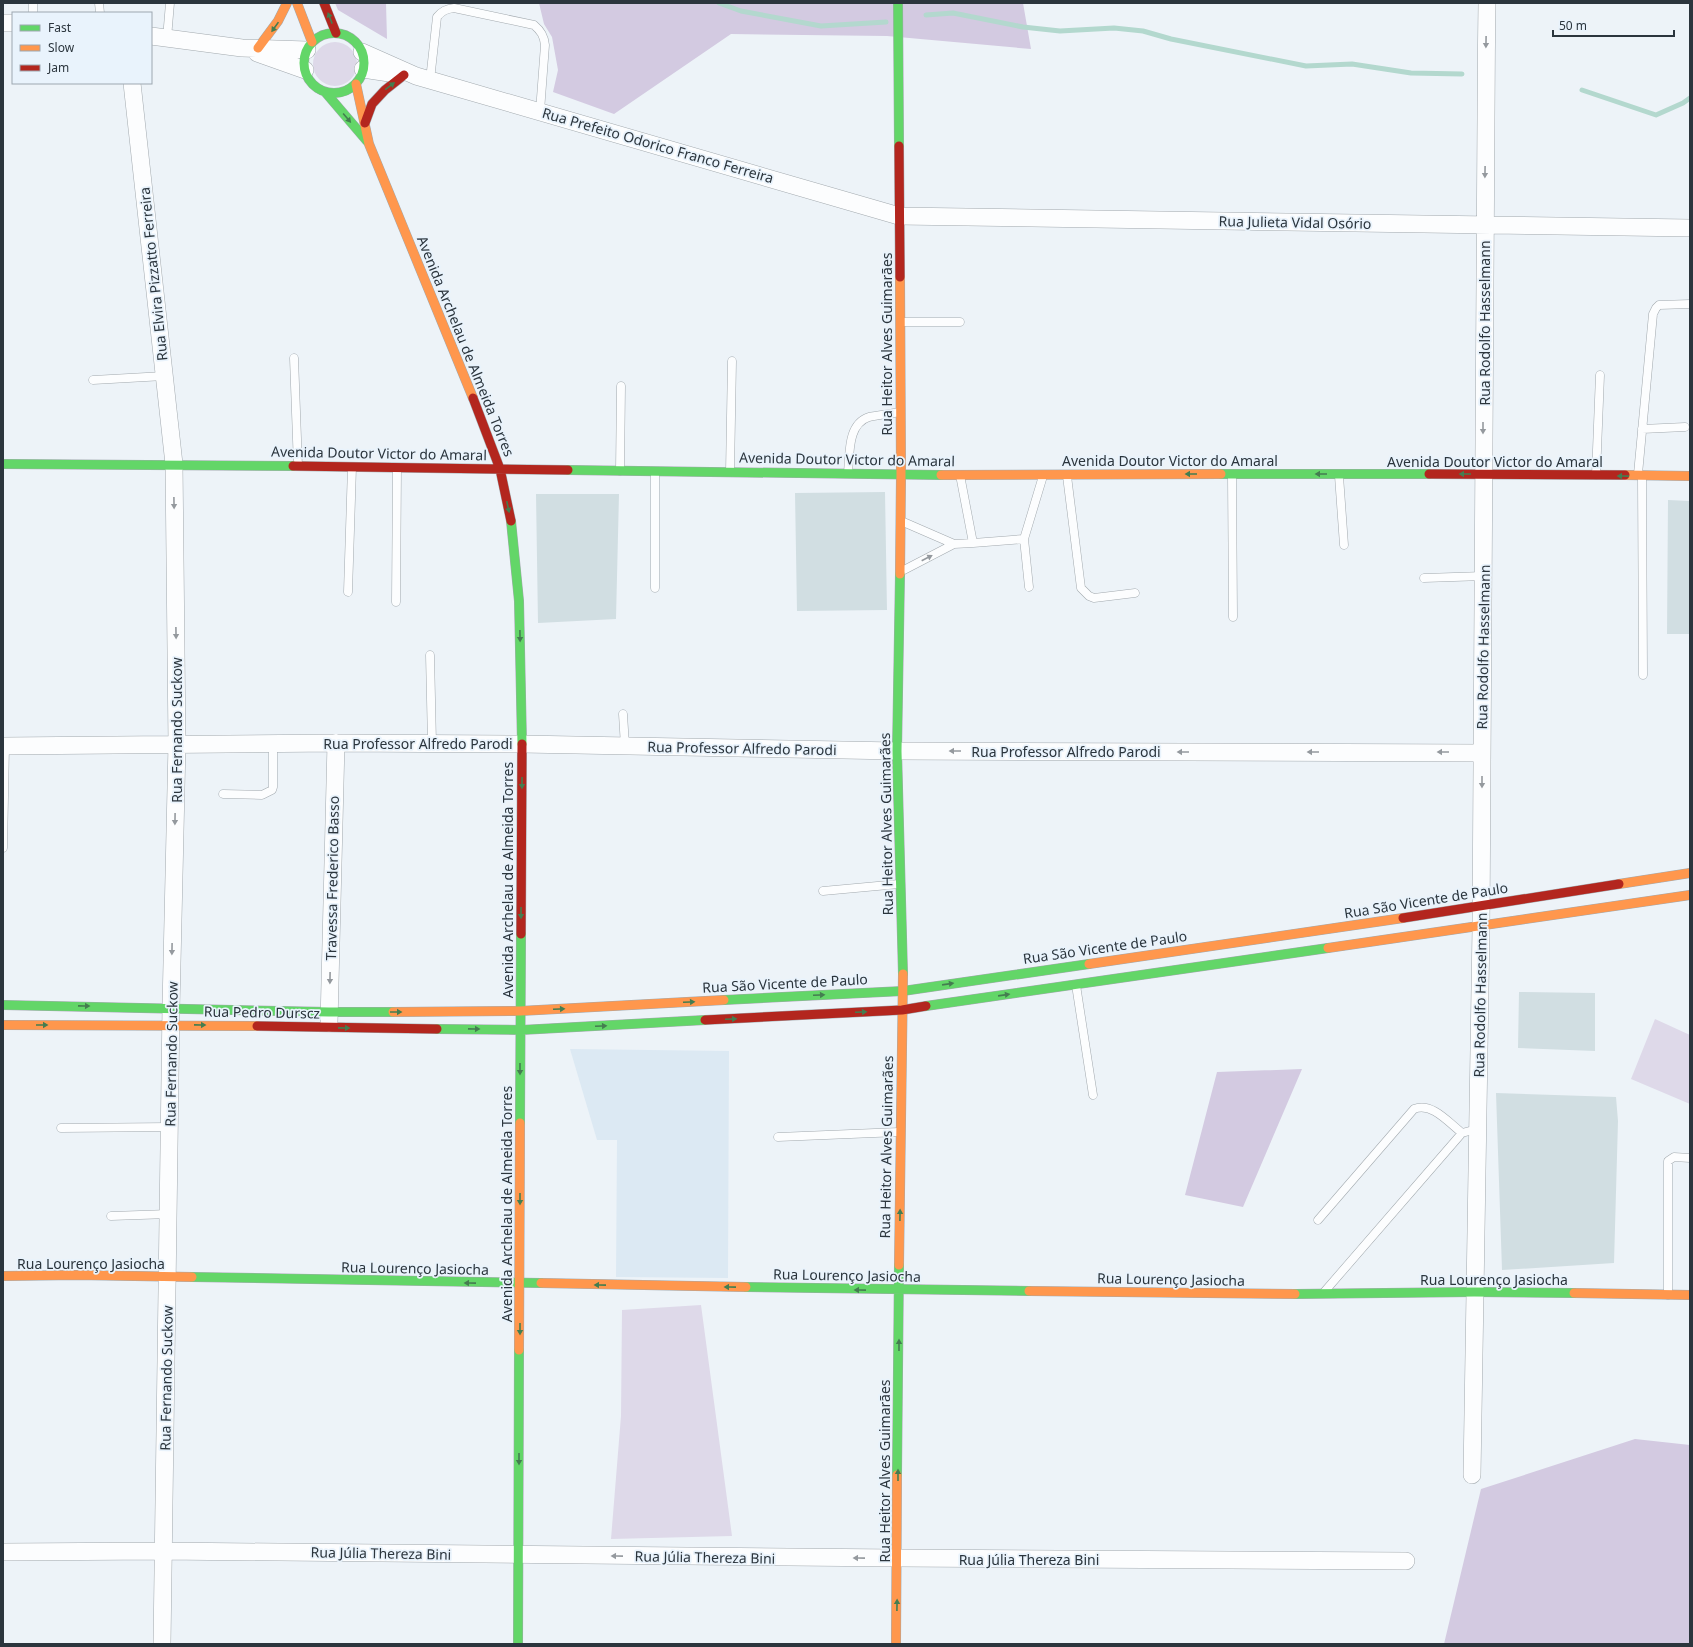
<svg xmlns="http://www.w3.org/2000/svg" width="1693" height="1647" viewBox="0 0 1693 1647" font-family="'Noto Sans',sans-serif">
	<rect width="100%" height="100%" fill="#edf3f8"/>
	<!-- built -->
	<path fill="#dce9f3" d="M570 1049 729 1051 728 1278 616 1277 617 1140H597Z"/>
	<!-- green -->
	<path fill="#ded9e9" d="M313 64a22 22 0 1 1 44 0a22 22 0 1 1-44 0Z
		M1655 1019 1690 1035V1104L1631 1079Z
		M701 1305 732 1536 611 1539 621 1416 622 1310Z"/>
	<!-- forest -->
	<path fill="#d3cae1" d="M335 3H386L387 39 338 10Z
		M539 3H1023L1031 49 887 36 731 34 614 114 553 92 558 70 552 37 544 24Z
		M1302 1069 1243 1207 1185 1195 1217 1072Z
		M1635 1439 1690 1445V1644H1444L1481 1489Z"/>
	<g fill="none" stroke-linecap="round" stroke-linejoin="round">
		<!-- stream -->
		<path stroke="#b3d8ce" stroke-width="5" d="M719 3 741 11 821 26 886 22
			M926 15 953 13 1023 27 1060 31 1114 28 1143 31 1171 39 1306 66 1352 64 1411 73 1462 74
			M1582 90 1656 115 1683 103 1690 98"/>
	</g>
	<!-- building -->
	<path fill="#d1dee2" d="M885 492 887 610 797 611 795 493Z
		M536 494H619L616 619 538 623Z
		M1668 500 1690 501V634H1667Z
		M1519 992 1595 993V1051L1518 1048Z
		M1496 1093 1616 1097 1618 1121 1614 1263 1502 1270Z"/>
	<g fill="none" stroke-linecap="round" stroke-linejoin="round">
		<!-- lane casing -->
		<g stroke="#a2a9ae" stroke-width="9">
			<path id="lane" d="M33 3V13
				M99 3 100 13
				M167 38 170 3
				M430 80 437 17C442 11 446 9 454 8L534 25C541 31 544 36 545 45L540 111
				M901 322H960
				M294 358 298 466
				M93 380 164 376
				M1642 429 1685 427
				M620 471 621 386
				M655 472V588
				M730 472 732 361
				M848 472C850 455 847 424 869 417 878 415 890 414 900 412
				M1638 474 1653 314 1656 308 1659 305 1690 304
				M960 475 973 543 1024 539 1043 476
				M1232 475 1233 617
				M1596 475 1600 375
				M1067 476 1081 588 1089 596 1094 598 1135 593
				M1339 476 1344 545
				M1642 477 1643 675
				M901 521 954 544
				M1024 539 1029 587
				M902 571 954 544 973 543
				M1424 578 1484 576
				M348 592 352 467
				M396 602 397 468
				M430 655 432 743
				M623 714 625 746
				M223 794 262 795 272 790 273 787V743
				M3 848 5 746
				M823 891 899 884
				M1076 985 1093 1095
				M61 1128 170 1127
				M778 1137 899 1132
				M111 1216 169 1214
				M1318 1220 1414 1109C1432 1102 1448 1122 1462 1133
				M1325 1291 1462 1133 1477 1129
				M1668 1295V1161L1674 1157 1690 1158"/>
		</g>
		<!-- street casing -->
		<g stroke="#a2a9ae" stroke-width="18">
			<path id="street" d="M3 23H13
				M151 36 242 48 307 50
				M362 52 416 76 899 216 1690 228
				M257 53 305 70
				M363 69 396 74
				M132 83 174 464 177 744 171 1007 162 1644
				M3 746 336 743 522 744 897 751 1482 753
				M329 1023 336 743
				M1472 1475C1474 1293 1479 1110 1481 928 1484 619 1483 311 1487 3
				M3 1552 163 1551 898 1558 1406 1561"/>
		</g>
		<!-- fast casing -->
		<g stroke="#a2a9ae" stroke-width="10">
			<path id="fast" d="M898 3 899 146
				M304 63a30 30 0 1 1 60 0a30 30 0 1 1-60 0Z
				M326 93 367 141
				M3 464 293 466
				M568 470 941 475
				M1221 474H1429
				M511 521 519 601 522 744
				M900 574 897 751 903 974
				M724 1000 903 991 1089 964
				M3 1005 329 1012H393
				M926 1006 1328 948
				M437 1029 521 1030 705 1020
				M520 1123 521 934
				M192 1277 541 1283
				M746 1287 1029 1291
				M1295 1294 1474 1292 1574 1293
				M897 1475 899 1265
				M518 1644 519 1350"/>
		</g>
		<!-- slow casing -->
		<g stroke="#a2a9ae" stroke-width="10">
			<path id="slow" d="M297 3 312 42
				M258 48 278 21 287 3
				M356 84 369 144 473 398
				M941 475 1221 474
				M1625 475 1690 476
				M900 574 901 475 900 277
				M1619 884 1690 873
				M1328 948 1690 895
				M1089 964 1403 918
				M393 1012 520 1011 724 1000
				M3 1025 257 1026
				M899 1265 903 974
				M3 1276 77 1275 192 1277
				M541 1283 746 1287
				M1029 1291 1295 1294
				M1574 1293 1690 1295
				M519 1350 520 1123
				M896 1644 897 1475"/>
		</g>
		<!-- jam casing -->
		<g stroke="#a2a9ae" stroke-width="10">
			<path id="jam" d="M324 3 336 33
				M365 123 372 104 385 90 404 75
				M899 146 900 277
				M473 398 500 469 511 521
				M293 466 568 470
				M1429 474 1625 475
				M1403 918 1619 884
				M521 934 522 744
				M705 1020 902 1010 926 1006
				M257 1026 437 1029"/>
		</g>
		<!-- lane -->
		<use href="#lane" stroke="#fcfdfe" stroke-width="8"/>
		<!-- street -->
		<use href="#street" stroke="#fcfdfe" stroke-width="17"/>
		<!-- fast -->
		<use href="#fast" stroke="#63d668" stroke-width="9"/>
		<!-- slow -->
		<use href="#slow" stroke="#ff974d" stroke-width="9"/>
		<!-- jam -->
		<use href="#jam" stroke="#b3261e" stroke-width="9"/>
	</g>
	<!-- one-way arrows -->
	<defs><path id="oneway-solid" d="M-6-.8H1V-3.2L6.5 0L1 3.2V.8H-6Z"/></defs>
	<g fill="#447d50">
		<use href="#oneway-solid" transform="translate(330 18) rotate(-111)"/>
		<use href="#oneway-solid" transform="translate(275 27) rotate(125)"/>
		<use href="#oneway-solid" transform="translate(390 86) rotate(-37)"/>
		<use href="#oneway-solid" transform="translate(347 118) rotate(50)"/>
		<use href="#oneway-solid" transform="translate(1191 474) rotate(180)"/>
		<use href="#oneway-solid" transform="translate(1321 474) rotate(-180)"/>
		<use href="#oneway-solid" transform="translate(1465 474) rotate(180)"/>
		<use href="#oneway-solid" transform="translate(1623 476) rotate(-179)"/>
		<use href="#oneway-solid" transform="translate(508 507) rotate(78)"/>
		<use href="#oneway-solid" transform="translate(520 636) rotate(89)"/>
		<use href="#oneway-solid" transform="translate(522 783) rotate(90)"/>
		<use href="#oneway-solid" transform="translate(521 913) rotate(90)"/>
		<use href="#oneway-solid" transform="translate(948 984) rotate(-8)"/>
		<use href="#oneway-solid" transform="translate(819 995) rotate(-3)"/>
		<use href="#oneway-solid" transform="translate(1004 995) rotate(-8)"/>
		<use href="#oneway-solid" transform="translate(689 1002) rotate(-3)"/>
		<use href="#oneway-solid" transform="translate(84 1006) rotate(1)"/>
		<use href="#oneway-solid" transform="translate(559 1009) rotate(-3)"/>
		<use href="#oneway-solid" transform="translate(396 1012)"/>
		<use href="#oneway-solid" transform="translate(861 1012) rotate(-3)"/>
		<use href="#oneway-solid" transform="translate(731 1019) rotate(-3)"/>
		<use href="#oneway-solid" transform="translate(42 1025)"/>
		<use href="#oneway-solid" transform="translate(200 1025) rotate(1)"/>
		<use href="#oneway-solid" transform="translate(601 1026) rotate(-3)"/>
		<use href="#oneway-solid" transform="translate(344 1028) rotate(1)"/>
		<use href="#oneway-solid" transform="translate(474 1029) rotate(1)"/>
		<use href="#oneway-solid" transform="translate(520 1069) rotate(90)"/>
		<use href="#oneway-solid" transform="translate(520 1199) rotate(90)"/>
		<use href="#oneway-solid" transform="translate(900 1215) rotate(-89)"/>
		<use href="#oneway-solid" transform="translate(470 1283) rotate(-179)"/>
		<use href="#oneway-solid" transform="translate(600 1285) rotate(-179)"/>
		<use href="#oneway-solid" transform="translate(730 1287) rotate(-179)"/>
		<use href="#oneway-solid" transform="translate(860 1290) rotate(-179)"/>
		<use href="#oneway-solid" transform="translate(520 1329) rotate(90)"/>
		<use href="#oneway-solid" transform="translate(899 1345) rotate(-90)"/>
		<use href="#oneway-solid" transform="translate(519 1459) rotate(90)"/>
		<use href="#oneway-solid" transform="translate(898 1475) rotate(-90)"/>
		<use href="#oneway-solid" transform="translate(897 1605) rotate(-89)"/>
	</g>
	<g fill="#94999e">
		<use href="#oneway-solid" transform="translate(1486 42) rotate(91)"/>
		<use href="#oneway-solid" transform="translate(1485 172) rotate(91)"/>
		<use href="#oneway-solid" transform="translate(1483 428) rotate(90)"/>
		<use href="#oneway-solid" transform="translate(174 503) rotate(89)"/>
		<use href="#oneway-solid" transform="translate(927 558) rotate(-27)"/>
		<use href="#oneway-solid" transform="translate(176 633) rotate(89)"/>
		<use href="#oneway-solid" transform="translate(955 751) rotate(-180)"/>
		<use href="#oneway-solid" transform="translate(1183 752) rotate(-180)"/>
		<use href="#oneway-solid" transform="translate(1313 752) rotate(-180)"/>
		<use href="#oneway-solid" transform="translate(1443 752) rotate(-180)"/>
		<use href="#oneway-solid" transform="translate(1482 782) rotate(90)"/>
		<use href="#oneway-solid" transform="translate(175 819) rotate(91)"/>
		<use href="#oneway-solid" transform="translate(172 949) rotate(91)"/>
		<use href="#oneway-solid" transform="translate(330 978) rotate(91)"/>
		<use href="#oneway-solid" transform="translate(617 1556) rotate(-179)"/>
		<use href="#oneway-solid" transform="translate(859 1558) rotate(-179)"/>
	</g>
	<g text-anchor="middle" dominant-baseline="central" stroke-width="3.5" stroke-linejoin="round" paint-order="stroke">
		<!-- street labels -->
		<g font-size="14" fill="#2b353d" stroke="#e9f3fc">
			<text transform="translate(658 145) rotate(16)">Rua Prefeito Odorico Franco Ferreira</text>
			<text transform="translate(1295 222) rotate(1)">Rua Julieta Vidal Osório</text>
			<text transform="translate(153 274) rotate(-96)">Rua Elvira Pizzatto Ferreira</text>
			<text transform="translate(1484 323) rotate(-90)">Rua Rodolfo Hasselmann</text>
			<text transform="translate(886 344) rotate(-90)">Rua Heitor Alves Guimarães</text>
			<text transform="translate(466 346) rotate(68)">Avenida Archelau de Almeida Torres</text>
			<text transform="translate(379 453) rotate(1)">Avenida Doutor Victor do Amaral</text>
			<text transform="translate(847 459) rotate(1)">Avenida Doutor Victor do Amaral</text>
			<text x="1170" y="460">Avenida Doutor Victor do Amaral</text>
			<text x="1495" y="461">Avenida Doutor Victor do Amaral</text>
			<text transform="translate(1483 647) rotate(-89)">Rua Rodolfo Hasselmann</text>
			<text transform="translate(176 730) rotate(-90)">Rua Fernando Suckow</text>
			<text x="418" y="743">Rua Professor Alfredo Parodi</text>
			<text transform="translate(742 748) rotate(1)">Rua Professor Alfredo Parodi</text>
			<text x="1066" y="751">Rua Professor Alfredo Parodi</text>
			<text transform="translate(886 824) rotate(-91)">Rua Heitor Alves Guimarães</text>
			<text transform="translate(332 878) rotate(-89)">Travessa Frederico Basso</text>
			<text transform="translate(507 880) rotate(-90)">Avenida Archelau de Almeida Torres</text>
			<text transform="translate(1426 900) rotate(-9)">Rua São Vicente de Paulo</text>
			<text transform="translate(1105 947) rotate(-8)">Rua São Vicente de Paulo</text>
			<text transform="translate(785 983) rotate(-3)">Rua São Vicente de Paulo</text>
			<text transform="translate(1480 995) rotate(-89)">Rua Rodolfo Hasselmann</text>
			<text transform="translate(262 1012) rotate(1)">Rua Pedro Durscz</text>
			<text transform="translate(171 1054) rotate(-89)">Rua Fernando Suckow</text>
			<text transform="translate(886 1147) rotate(-89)">Rua Heitor Alves Guimarães</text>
			<text transform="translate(506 1204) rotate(-90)">Avenida Archelau de Almeida Torres</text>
			<text x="91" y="1263">Rua Lourenço Jasiocha</text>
			<text transform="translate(415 1268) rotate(1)">Rua Lourenço Jasiocha</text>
			<text transform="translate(847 1275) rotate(1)">Rua Lourenço Jasiocha</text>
			<text transform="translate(1171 1279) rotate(1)">Rua Lourenço Jasiocha</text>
			<text x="1494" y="1279">Rua Lourenço Jasiocha</text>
			<text transform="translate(166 1378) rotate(-89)">Rua Fernando Suckow</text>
			<text transform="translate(884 1471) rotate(-90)">Rua Heitor Alves Guimarães</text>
			<text transform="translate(381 1553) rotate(1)">Rua Júlia Thereza Bini</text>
			<text transform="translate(705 1557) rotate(1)">Rua Júlia Thereza Bini</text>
			<text x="1029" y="1559">Rua Júlia Thereza Bini</text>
		</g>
	</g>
	<!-- border -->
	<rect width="1693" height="1647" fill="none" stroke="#2b353d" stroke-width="8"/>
	<!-- legend -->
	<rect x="12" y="12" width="140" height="72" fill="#e9f3fc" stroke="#9da7b0"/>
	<rect x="20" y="25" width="20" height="6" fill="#63d668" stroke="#9da7b0"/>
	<text x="48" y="32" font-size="12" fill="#2b353d">Fast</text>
	<rect x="20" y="45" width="20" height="6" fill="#ff974d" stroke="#9da7b0"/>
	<text x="48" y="52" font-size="12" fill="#2b353d">Slow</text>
	<rect x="20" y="65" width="20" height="6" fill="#b3261e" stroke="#9da7b0"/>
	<text x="48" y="72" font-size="12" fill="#2b353d">Jam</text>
	<!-- scale -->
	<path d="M1553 30v6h121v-6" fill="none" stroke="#2b353d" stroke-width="2"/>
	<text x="1559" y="30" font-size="12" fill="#2b353d" stroke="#e9f3fc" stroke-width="3" paint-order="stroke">50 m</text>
</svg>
